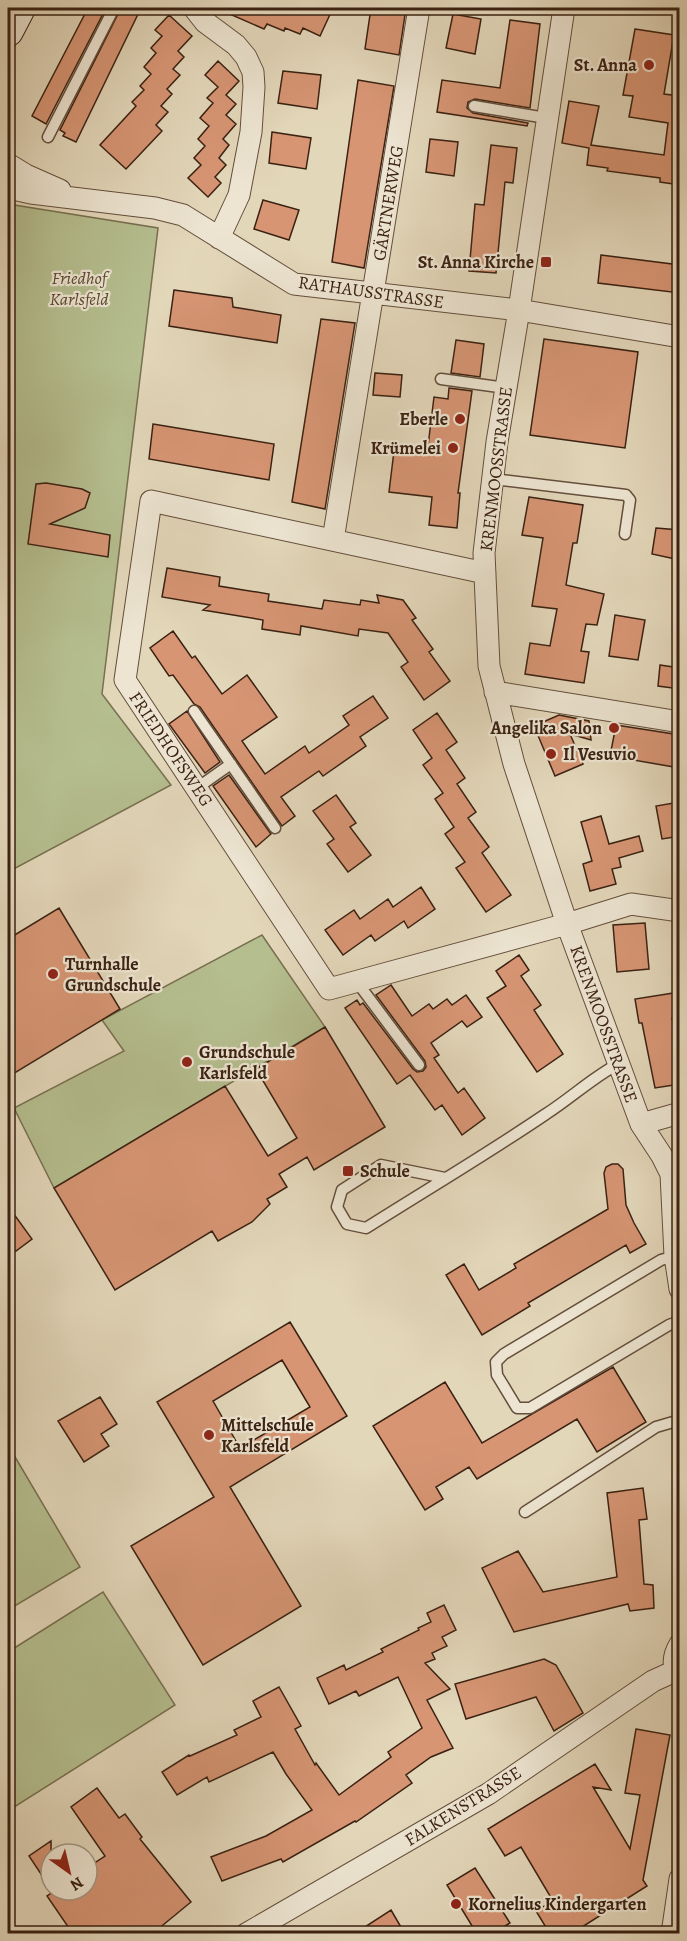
<svg xmlns="http://www.w3.org/2000/svg" width="687" height="1941" viewBox="0 0 687 1941" font-family="Alegreya,serif">
	<rect width="100%" height="100%" fill="#e3d7ba"/>
	<filter id="stains"><feTurbulence type="fractalNoise" baseFrequency=".00333" numOctaves="4"/><feColorMatrix values="0 0 0 0 .2 0 0 0 0 .09 0 0 0 0 .02 0 0 0 .5 -.17"/></filter>
	<radialGradient id="worn" r=".72"><stop offset=".6" stop-color="#630" stop-opacity="0"/><stop offset="1" stop-color="#630" stop-opacity=".3"/></radialGradient>
	<!-- green -->
	<path fill="#b5be8f" stroke="#787050" stroke-width="1.5" d="M8 204 158 228 102 694 171 785 8 872Z
		M262 935 325 1027 54 1188 14 1108 124 1051 102 1020Z
		M8 1445 80 1567 8 1610Z
		M103 1592 175 1705 8 1811V1652Z"/>
	<!-- building -->
	<path fill="#d79574" stroke="#3a2112" stroke-width="1.5" fill-rule="evenodd" d="M88 8H106L46 124 32 116Z
		M121 8H141L76 142 63 136 65 133 60 130Z
		M216 8H333L320 36 303 28 300 34 285 28 284 31 267 24 264 29Z
		M371 8H406L399 55 365 49Z
		M453 14 481 19 475 54 446 48Z
		M169 15 192 36 178 51 184 57 173 69 180 75 167 89 172 94 161 106 168 112 156 125 162 131 126 169 100 145 136 106 132 102 144 90 140 86 151 74 144 67 156 53 151 48 162 36 155 30Z
		M510 20 540 24 530 108 475 99 468 102 467 108 473 113 528 123 527 126 437 112 442 80 500 88Z
		M635 29 674 35 664 94 680 96V185L660 182V178L607 171 608 168 587 165 589 148 562 143 569 101 599 106 591 145 664 155 668 123 629 117 633 96 623 95Z
		M218 61 239 81 226 95 236 104 226 115 236 124 223 139 229 145 219 158 226 165 215 177 221 183 208 197 188 178 201 165 194 158 205 146 198 139 209 126 200 118 213 103 207 98 218 87 205 75Z
		M283 71 321 75 317 109 278 103Z
		M358 80 394 86 364 268 332 262Z
		M272 132 311 138 306 169 269 163Z
		M430 139 458 142 454 176 426 172Z
		M491 145 517 148 513 183 505 182 496 273 469 271 475 204 484 205Z
		M263 200 299 210 289 240 254 229Z
		M601 255 680 265V293L598 283Z
		M174 290 232 298 233 307 281 315 277 343 169 326Z
		M321 319 355 323 325 509 292 502Z
		M544 339 638 352 625 448 530 435Z
		M456 340 484 344 480 377 451 373Z
		M375 373 402 375 400 397 373 395Z
		M449 388 472 391 458 493H460L457 528 429 525 432 497 389 492 394 451 427 454 434 397 448 399Z
		M153 424 274 444 269 480 149 459Z
		M46 483 82 489 90 493 85 508 50 524 110 535 108 557 28 544 36 484Z
		M529 497 583 505 577 543H573L566 585 604 594 597 625 586 624 581 651 589 652 584 683 525 674 530 643 550 646 557 609 532 606 543 538 522 535Z
		M656 528 680 530V560L652 554Z
		M167 568 220 577 219 586 269 594 268 601 322 609 324 600 360 605 361 600 379 603 377 595 403 600 416 618 412 620 433 649 429 652 450 681 424 700 401 667 408 662 388 633 359 629 358 636 301 626 300 635 262 629 263 620 203 610 210 605 162 597Z
		M615 615 645 620 638 660 609 656Z
		M173 631 192 658 195 656 222 694 247 675 277 717 242 741 265 774 305 746 309 753 349 725 343 716 373 696 388 718 360 737 366 746 323 776 319 771 281 797 295 816 282 826 200 707 194 704 173 675 169 676 150 648Z
		M660 665 680 668V689L658 686Z
		M187 711 220 762 205 773 169 724Z
		M437 713 457 742 446 750 465 778 457 784 476 812 468 818 489 847 482 853 511 895 486 912 456 868 465 862 445 834 454 827 435 799 443 793 423 765 432 758 413 730Z
		M559 715 589 721 591 740 570 734 583 764 555 776 534 726Z
		M616 725 680 735V768L610 756Z
		M229 775 271 834 256 847 213 786Z
		M336 795 356 823 350 827 371 855 348 872 327 844 334 839 313 811Z
		M680 802V836L662 839 656 806Z
		M601 816 609 844 639 836 643 851 619 858 621 867 612 869 616 884 590 891 583 864 592 861 581 822Z
		M421 887 435 909 408 928 404 921 375 941 371 935 343 955 325 930 354 910 360 919 388 899 393 907Z
		M59 908 120 1009 8 1077V939Z
		M645 923 649 969 617 972 613 925Z
		M519 955 529 970 521 976 541 1005 534 1010 563 1054 537 1072 487 998 506 986 496 971Z
		M391 985 412 1016 429 1004 433 1009 447 999 452 1005 466 995 482 1017 467 1027 462 1021 431 1043 439 1055 434 1058 458 1093 464 1088 485 1118 462 1135 442 1105 435 1110 410 1075 397 1084 345 1008 357 1000 360 1005 363 1003 413 1069 417 1072 423 1071 426 1067 425 1061 376 995Z
		M680 992V1017L672 1018 680 1058V1084L655 1088 642 1023H639L635 999Z
		M325 1027 385 1127 314 1170 307 1157 279 1174 287 1187 267 1199 270 1204 252 1222 218 1241 212 1231 115 1290 54 1188 225 1086 268 1156 297 1138 256 1069Z
		M612 1164H618L623 1169 626 1205 634 1223 646 1244 630 1253 626 1245 528 1303 530 1306 482 1335 446 1275 464 1264 479 1290 516 1268 514 1264 608 1209 604 1173 606 1167Z
		M8 1206 32 1239 8 1257Z
		M290 1322 347 1416 230 1487 301 1606 203 1665 131 1546 214 1497 157 1402ZM282 1360 310 1407 240 1448 213 1401Z
		M613 1367 646 1422 597 1452 577 1419 477 1479 469 1467 436 1487 443 1499 425 1510 373 1426 445 1382 482 1443Z
		M100 1397 117 1424 101 1434 109 1446 84 1462 58 1421Z
		M643 1488 647 1519 639 1520 644 1584 653 1585 654 1608 630 1611 628 1604 514 1632 482 1568 518 1551 543 1592 617 1577 607 1493Z
		M444 1605 456 1630 442 1637 447 1646 432 1653 435 1659 425 1663 450 1689 427 1700 453 1748 431 1757 406 1775 412 1783 356 1822 355 1821 283 1862 281 1859 222 1881 211 1857 266 1836 312 1810 286 1774 273 1752 209 1782 207 1777 177 1795 162 1772 189 1755 190 1756 237 1735 234 1730 261 1717 253 1701 279 1687 301 1726 295 1729 315 1765 316 1763 339 1795 391 1757 388 1752 422 1728 398 1677 359 1696 356 1691 329 1704 317 1678 344 1665 346 1670 383 1652 381 1649 419 1630 418 1628 431 1622 427 1613Z
		M544 1659 556 1665 583 1713 554 1731 536 1697 466 1719 455 1684Z
		M636 1729 670 1735 643 1880 647 1886 571 1934H550L536 1911 553 1901 521 1847 505 1856 488 1829 595 1764 611 1790 593 1787 630 1849 640 1795 625 1793Z
		M97 1788 119 1818 125 1814 142 1837 140 1839 191 1902 152 1934H73L47 1896 56 1890H87V1868L105 1856 71 1807Z
		M51 1841V1889L29 1856Z
		M475 1868 510 1923 492 1934H477L447 1885Z
		M391 1910 405 1934H354Z"/>
	<g fill="none" stroke-linecap="round" stroke-linejoin="round">
		<!-- lane casing -->
		<g stroke="#644e3c" stroke-width="13">
			<path id="lane" d="M474 106 546 118
				M48 137 114 8
				M441 379 506 388
				M493 479 626 495 630 500 625 534
				M194 711 275 828
				M197 788 231 764
				M357 982 419 1065
				M445 1178 381 1165 342 1190 337 1207 347 1224 366 1228C426 1190 487 1154 546 1114 571 1098 592 1078 618 1064
				M675 1256 661 1260 504 1354 496 1362 497 1375 517 1408H530L669 1325 680 1321
				M525 1512 656 1427 680 1420"/>
		</g>
		<!-- street casing -->
		<g stroke="#644e3c" stroke-width="23">
			<path id="street" d="M194 8 205 22 236 45 246 57 253 72 254 87 251 132 239 195 219 238
				M564 8 519 310 497 442 484 553 489 666 514 764 567 924 641 1124 662 1156 671 1174 675 1256 680 1289
				M8 164 26 175 60 190
				M8 188 31 193 155 208 183 215 294 284 519 310 680 337
				M333 540 419 8
				M485 573 151 501 125 680 329 989 567 924 631 904 680 911
				M495 692 680 722
				M641 1124 680 1113
				M680 1644C673 1656 671 1666 680 1676
				M246 1934 488 1794 653 1681 675 1671
				M672 1934 680 1879"/>
		</g>
		<!-- secondary casing -->
		<g stroke="#3a2112" stroke-width="32">
			<path id="secondary" d="M8 31 20 8"/>
		</g>
		<!-- lane -->
		<use href="#lane" stroke="#ede5d2" stroke-width="10"/>
		<!-- street -->
		<use href="#street" stroke="#ede5d2" stroke-width="21"/>
		<!-- secondary -->
		<use href="#secondary" stroke="#ede5d2" stroke-width="30"/>
	</g>
	<!-- markers -->
	<g fill="#8f2418" stroke="#ede5d2" stroke-width="2">
		<circle cx="649" cy="65" r="6"/>
		<rect x="540" y="256" width="12" height="12" rx="3"/>
		<circle cx="460" cy="419" r="6"/>
		<circle cx="453" cy="448" r="6"/>
		<circle cx="614" cy="728" r="6"/>
		<circle cx="551" cy="754" r="6"/>
		<circle cx="53" cy="974" r="6"/>
		<circle cx="187" cy="1062" r="6"/>
		<rect x="342" y="1165" width="12" height="12" rx="3"/>
		<circle cx="209" cy="1435" r="6"/>
		<circle cx="456" cy="1904" r="6"/>
	</g>
	<g text-anchor="middle" dominant-baseline="central" stroke-width="4.5" stroke-linejoin="round" paint-order="stroke">
		<!-- poi labels -->
		<g font-size="18" font-weight="bold" fill="#3a2112" stroke="#ede5d2" text-anchor="start">
			<text x="637" y="65" text-anchor="end">St. Anna</text>
			<text x="534" y="262" text-anchor="end">St. Anna Kirche</text>
			<text x="448" y="419" text-anchor="end">Eberle</text>
			<text x="441" y="448" text-anchor="end">Krümelei</text>
			<text x="602" y="728" text-anchor="end">Angelika Salon</text>
			<text x="563" y="754">Il Vesuvio</text>
			<text x="65" y="964">Turnhalle<tspan x="65" dy="21">Grundschule</tspan></text>
			<text x="199" y="1052">Grundschule<tspan x="199" dy="21">Karlsfeld</tspan></text>
			<text x="360" y="1171">Schule</text>
			<text x="221" y="1425">Mittelschule<tspan x="221" dy="21">Karlsfeld</tspan></text>
			<text x="468" y="1904">Kornelius Kindergarten</text>
		</g>
		<!-- street labels -->
		<g font-size="18" fill="#3a2112" stroke="#ede5d2">
			<text transform="translate(388 203) rotate(-81)">GÄRTNERWEG</text>
			<text transform="translate(371 292) rotate(8)">RATHAUSSTRASSE</text>
			<text transform="translate(496 469) rotate(-83)">KRENMOOSSTRASSE</text>
			<text transform="translate(171 749) rotate(56)">FRIEDHOFSWEG</text>
			<text transform="translate(604 1024) rotate(70)">KRENMOOSSTRASSE</text>
			<text transform="translate(463 1806) rotate(-32)">FALKENSTRASSE</text>
		</g>
		<!-- park labels -->
		<g font-size="18" font-style="italic" fill="#594831" stroke="#ede5d2">
			<text x="79" y="278">Friedhof<tspan x="79" dy="21">Karlsfeld</tspan></text>
		</g>
	</g>
	<!-- margin -->
	<rect width="687" height="1941" fill="none" stroke="#e3d7ba" stroke-width="30"/>
	<rect x="9" y="9" width="669" height="1923" fill="none" stroke="#3a2112" stroke-width="3"/>
	<rect x="15" y="15" width="657" height="1911" fill="none" stroke="#3a2112" stroke-width="1.5"/>
	<!-- north arrow -->
	<g transform="translate(69 1872) rotate(146)"><circle r="28" fill="#ede5d2" stroke="#a59785" stroke-width="1.5"/>
	<path d="M0-4.5L10 22L0 15L-10 22Z" fill="#8f2418"/>
	<text y="-9" font-size="16" font-weight="bold" text-anchor="middle" fill="#3a2112">N</text>
	</g>
	<rect width="100%" height="100%" filter="url(#stains)"/>
	<rect width="100%" height="100%" fill="url(#worn)"/>
</svg>
